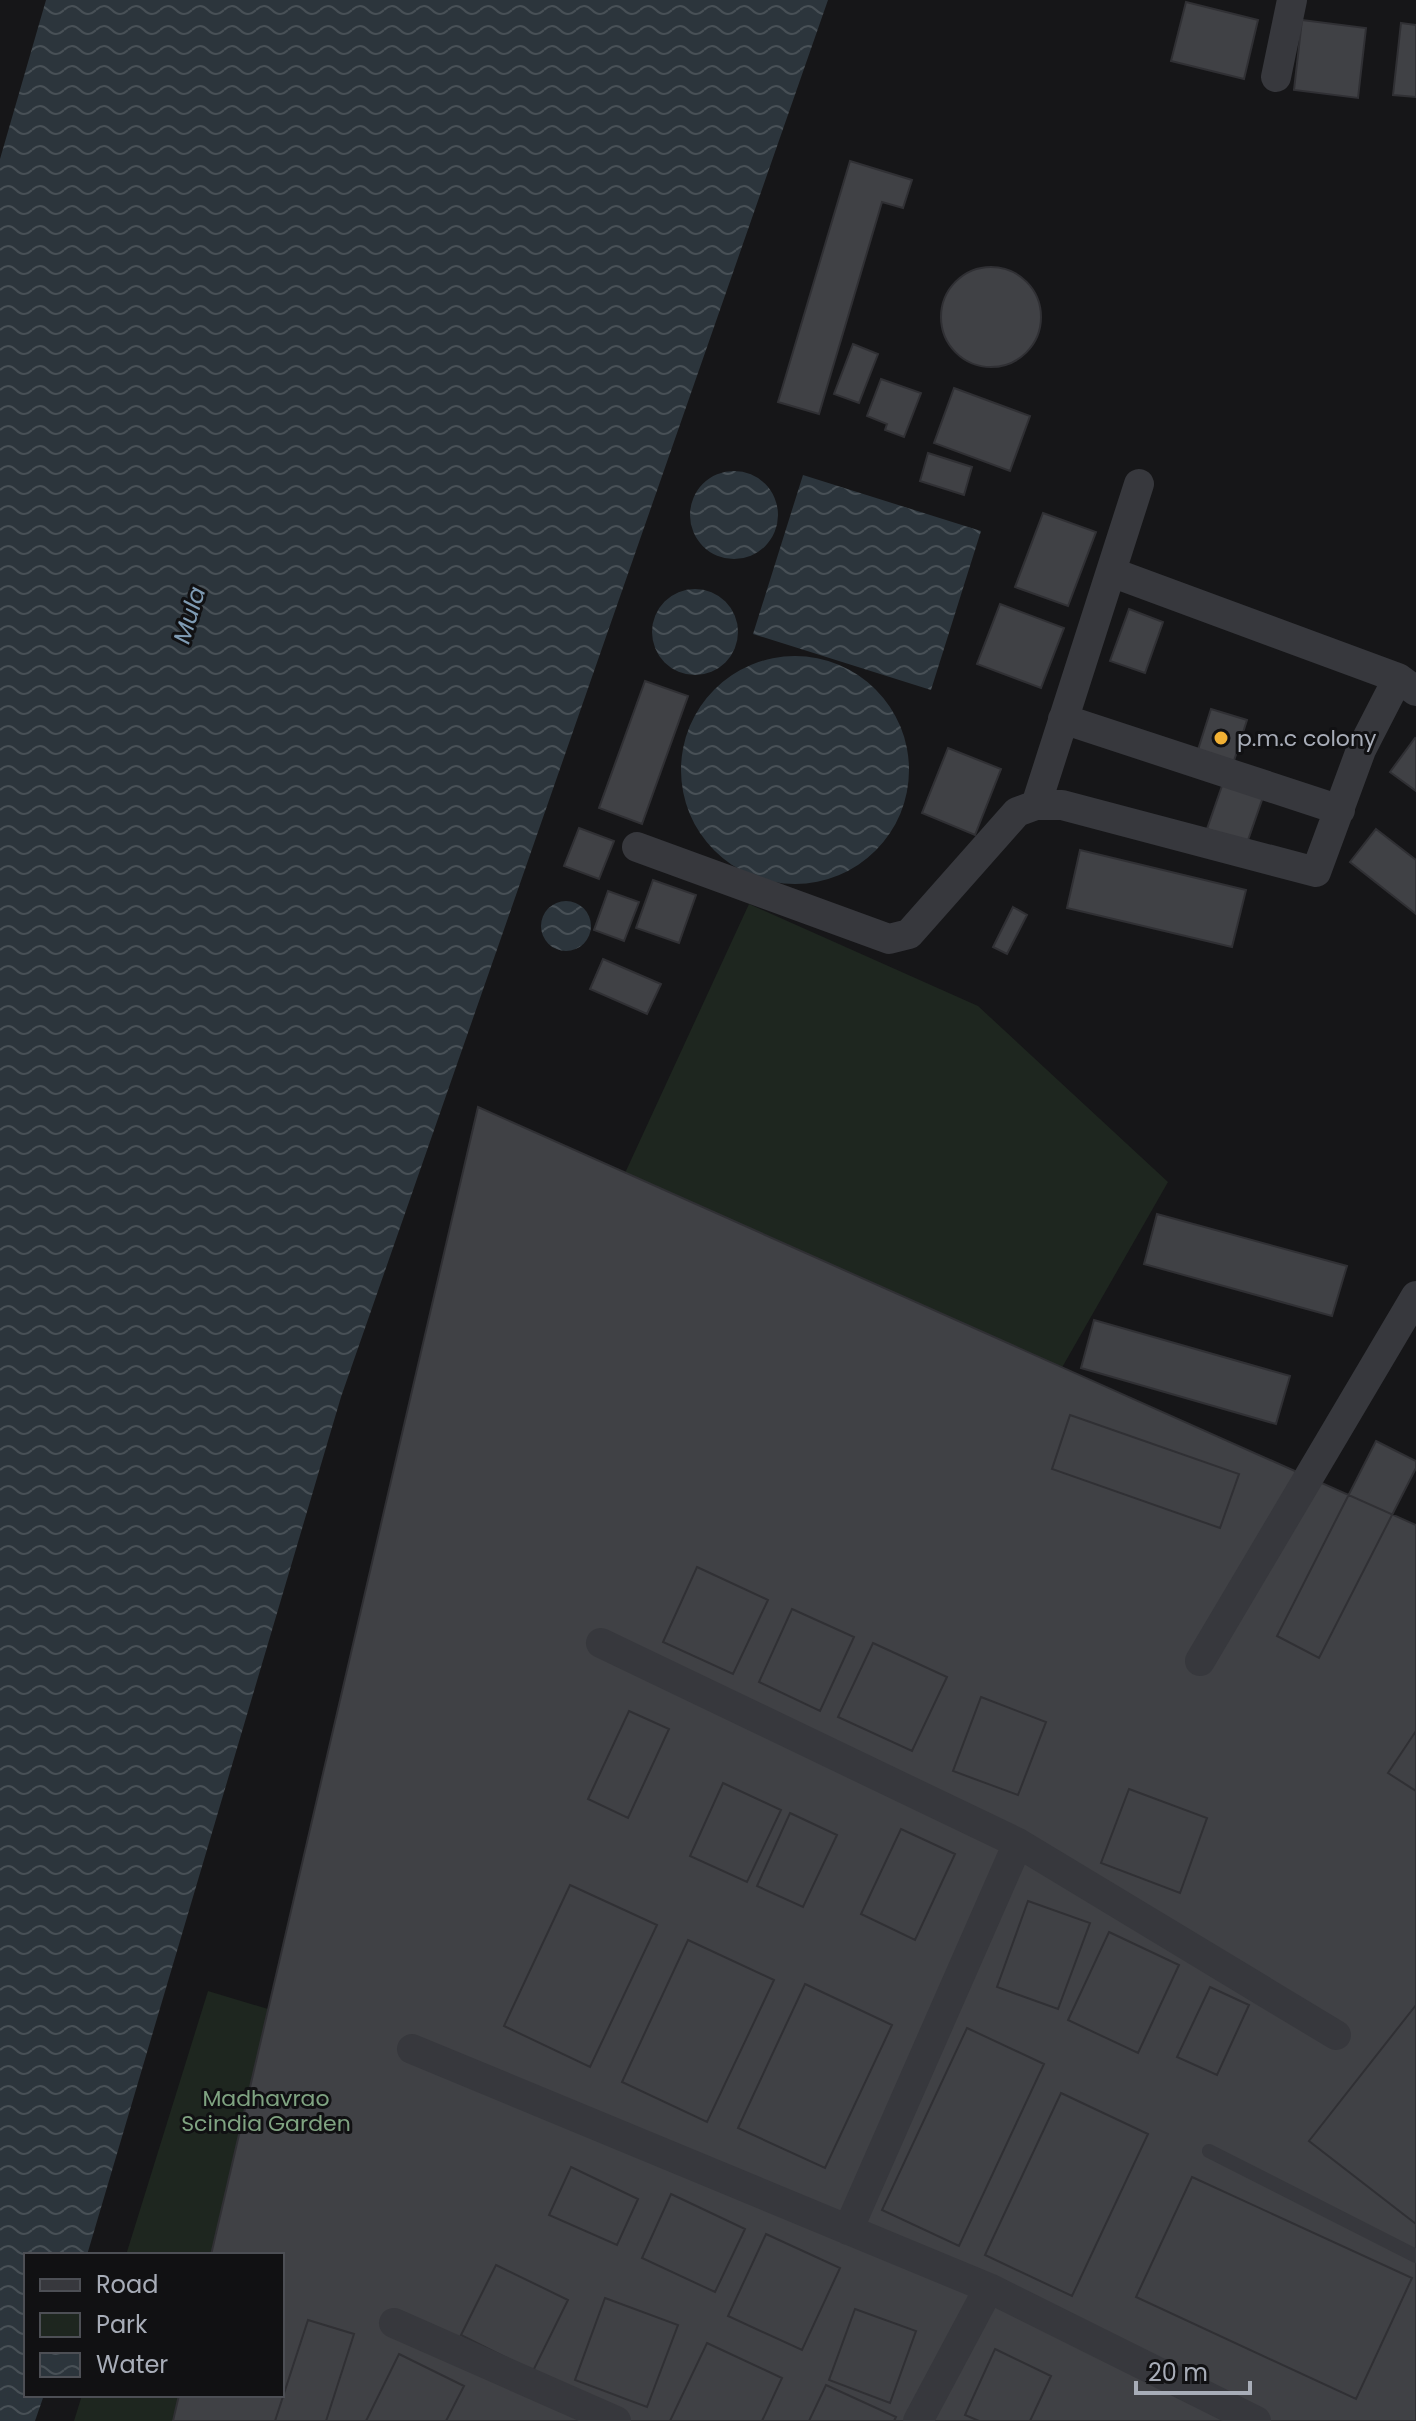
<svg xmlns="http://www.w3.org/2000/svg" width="1416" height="2421" viewBox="0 0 1416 2421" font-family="Poppins,sans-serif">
	<defs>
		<pattern id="water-waves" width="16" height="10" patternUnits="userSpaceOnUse" patternTransform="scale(2)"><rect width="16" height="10" fill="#2c353c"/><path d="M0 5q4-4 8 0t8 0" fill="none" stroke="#485056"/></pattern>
	</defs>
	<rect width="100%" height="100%" fill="#161618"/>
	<!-- park -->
	<path fill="#1e261f" d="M749 904 978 1006 1168 1182 1016 1448 543 1351Z
		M208 1991 388 2045 282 2255H126Z
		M82 2395H261L252 2421H74Z"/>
	<!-- water -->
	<path fill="url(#water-waves)" d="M46 0H828L341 1397 87 2255H26V2395H44L35 2421H0V159Z
		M690 515a44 44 0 1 1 88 0a44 44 0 1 1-88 0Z
		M803 475 981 531 931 690 753 634Z
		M652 632a43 43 0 1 1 86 0a43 43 0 1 1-86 0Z
		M681 770a114 114 0 1 1 228 0a114 114 0 1 1-228 0Z
		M541 926a25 25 0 1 1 50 0a25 25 0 1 1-50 0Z"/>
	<!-- building -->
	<path fill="#404145" stroke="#303034" stroke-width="2" d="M1186 2 1258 20 1244 79 1171 61Z
		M1302 20 1366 28 1358 98 1294 90Z
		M1401 23 1416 25V97L1393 95Z
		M850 161 912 180 903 208 882 202 819 414 778 402Z
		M941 317a50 50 0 1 1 100 0a50 50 0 1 1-100 0Z
		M853 344 878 354 859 403 834 394Z
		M881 379 921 393 904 437 885 430 887 424 867 416Z
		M954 388 1030 416 1010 471 934 443Z
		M928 453 972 467 964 495 920 481Z
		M1043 513 1096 532 1068 606 1015 587Z
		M1000 604 1064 628 1041 688 977 664Z
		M1129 609 1163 622 1145 673 1110 661Z
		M645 681 688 696 642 824 599 808Z
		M1211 709 1247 720 1232 767 1196 756Z
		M1415 738 1416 739V791L1390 772Z
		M948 748 1001 769 975 835 922 813Z
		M1223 783 1263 797 1247 843 1207 829Z
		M579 828 614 841 599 879 564 866Z
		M1376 829 1416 860V914L1350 862Z
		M1080 850 1246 890 1232 947 1067 908Z
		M653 880 696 895 679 943 636 928Z
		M608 891 639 902 624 941 594 930Z
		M1013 907 1027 915 1007 954 993 947Z
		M603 959 661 984 647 1014 590 989Z
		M478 1107 1416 1525V2421H173L179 2395H282V2255H211Z
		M1157 1214 1347 1266 1332 1316 1144 1264Z
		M1094 1320 1290 1376 1276 1424 1081 1368Z
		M1070 1415 1239 1474 1220 1528 1052 1469Z
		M1376 1441 1416 1461V1468L1319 1658 1277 1636Z
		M697 1567 768 1600 733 1674 663 1642Z
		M792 1609 854 1637 820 1711 759 1682Z
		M873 1643 947 1677 912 1751 838 1717Z
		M981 1697 1046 1722 1018 1795 953 1771Z
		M629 1711 669 1729 628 1818 588 1799Z
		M1416 1731V1791L1388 1773Z
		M723 1783 781 1810 747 1882 690 1856Z
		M1129 1789 1207 1818 1180 1893 1101 1863Z
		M790 1813 837 1835 803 1907 757 1886Z
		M901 1829 955 1854 915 1940 861 1914Z
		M570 1885 657 1925 590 2067 504 2026Z
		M1028 1901 1090 1923 1058 2009 997 1987Z
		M1109 1932 1179 1965 1138 2053 1068 2020Z
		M688 1940 774 1980 707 2122 622 2082Z
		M805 1984 892 2025 825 2168 738 2128Z
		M1210 1987 1249 2005 1217 2075 1177 2057Z
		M1416 2005V2224L1309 2141Z
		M967 2028 1044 2064 959 2246 882 2210Z
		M1061 2093 1148 2134 1072 2296 985 2255Z
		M571 2167 638 2199 617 2245 549 2215Z
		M1192 2177 1412 2278 1356 2399 1136 2297Z
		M671 2194 745 2229 715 2292 642 2258Z
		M766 2234 840 2268 802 2350 728 2316Z
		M496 2265 568 2300 533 2371 461 2335Z
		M605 2298 678 2325 647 2407 575 2380Z
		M855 2309 916 2331 890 2403 829 2380Z
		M308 2320 354 2334 326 2421H275Z
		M707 2343 782 2378 762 2421H670Z
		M995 2349 1051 2376 1030 2421H979L965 2415Z
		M399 2354 464 2386 446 2421H366Z
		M826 2385 896 2417 894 2421H809Z"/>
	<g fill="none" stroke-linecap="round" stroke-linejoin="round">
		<!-- service -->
		<path stroke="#37383d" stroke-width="14" d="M1209 2151 1416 2256"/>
		<!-- minor -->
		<path stroke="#37383d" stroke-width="30" d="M1276 77 1292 0
			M1111 572 1398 678
			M1063 719 1340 810
			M1036 805 1139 484
			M637 847 889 939 909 934 1017 812 1036 805H1062L1316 872 1361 750 1398 678 1416 691
			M601 1643 1018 1843 1336 2035
			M1200 1661 1416 1296
			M412 2049 989 2288 1256 2421
			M848 2230 1018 1843
			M394 2323 616 2421
			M918 2421 989 2288"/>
	</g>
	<!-- markers -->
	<circle fill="#f2b134" stroke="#111113" stroke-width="3" cx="1221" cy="738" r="8"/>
	<g text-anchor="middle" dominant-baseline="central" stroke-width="6" stroke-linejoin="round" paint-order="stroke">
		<!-- poi labels -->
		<g font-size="22" fill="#a8adb8" stroke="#111113" text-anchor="start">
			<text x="1237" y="738">p.m.c colony</text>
		</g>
		<!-- park labels -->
		<g font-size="22" fill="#7fa381" stroke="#111113">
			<text x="266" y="2098">Madhavrao<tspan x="266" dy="25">Scindia Garden</tspan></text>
		</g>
		<!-- water labels -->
		<g font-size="24" font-style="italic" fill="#7f9bb3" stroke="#111113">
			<text transform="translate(189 615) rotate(-73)">Mula</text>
		</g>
	</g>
	<!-- legend -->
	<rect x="24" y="2253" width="260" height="144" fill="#111113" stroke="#4d4f55" stroke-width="2"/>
	<rect x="40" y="2279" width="40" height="12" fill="#37383d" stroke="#4d4f55" stroke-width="2"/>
	<text x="96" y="2293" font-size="24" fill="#a8adb8">Road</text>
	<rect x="40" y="2313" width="40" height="24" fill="#1e261f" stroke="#4d4f55" stroke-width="2"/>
	<text x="96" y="2333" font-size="24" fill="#a8adb8">Park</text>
	<rect x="40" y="2353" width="40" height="24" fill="url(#water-waves)" stroke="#4d4f55" stroke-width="2"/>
	<text x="96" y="2373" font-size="24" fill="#a8adb8">Water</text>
	<!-- scale -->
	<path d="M1136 2381v12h114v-12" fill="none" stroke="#a8adb8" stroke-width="4"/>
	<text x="1148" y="2381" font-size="24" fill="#a8adb8" stroke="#111113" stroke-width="6" paint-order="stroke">20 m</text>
</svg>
